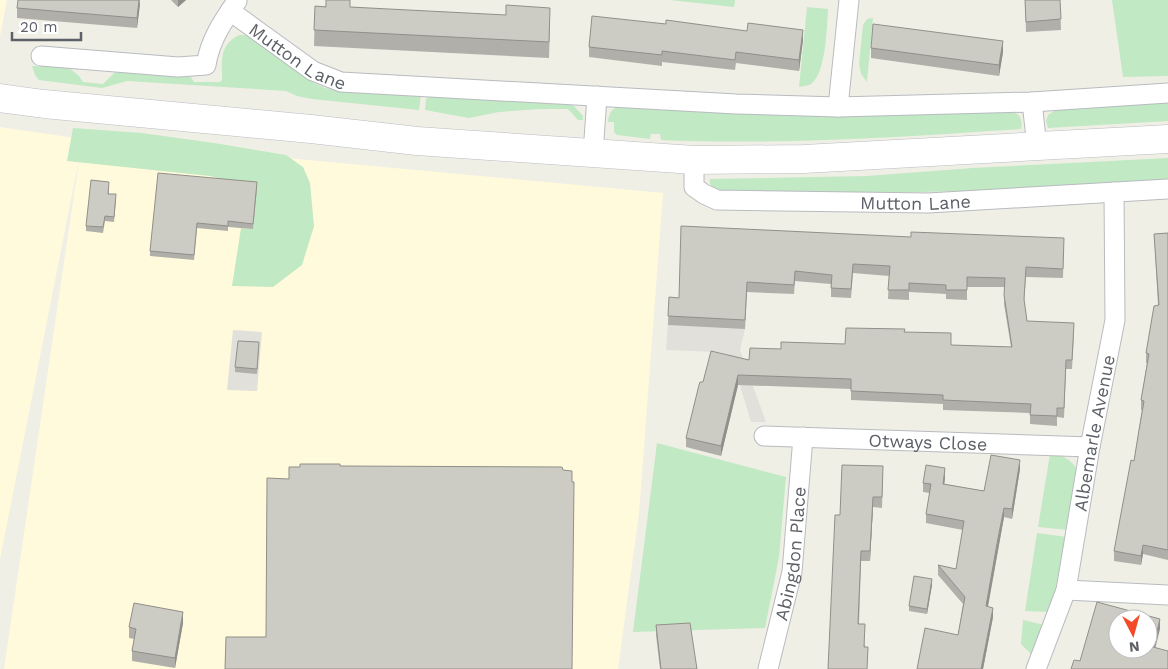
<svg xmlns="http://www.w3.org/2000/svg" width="1168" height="669" viewBox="0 0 1168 669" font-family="'Work Sans',sans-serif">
	<rect width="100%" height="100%" fill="#f0efe6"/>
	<!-- commercial -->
	<path fill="#fffadc" d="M0 0H7L0 36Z
		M0 127 82 139 663 193 639 513 618 669H4L80 154 0 559Z"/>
	<!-- industrial -->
	<path fill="#e1e0da" d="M669 307 746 310 745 329 740 350 766 422H751L732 359 720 352 666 350Z
		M233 330 262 332 257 391 227 390Z"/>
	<!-- green -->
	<path fill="#c1e9c4" d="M670 0H735L734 7Z
		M1112 0H1168V76L1123 77Z
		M807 7 828 9C827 26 826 74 811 84 808 86 802 86 799 87Z
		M873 18 867 82 861 74 859 64 863 25 867 19Z
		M239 35H249L255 37 312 82 325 88 341 91 421 95 419 110 312 99 297 96 286 91 127 81 102 88 39 80 35 75 32 66 68 67 79 76 83 82 103 84 114 73 122 71 191 77 194 82H220L222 80C222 61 219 45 239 35Z
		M430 96 570 104 574 106 583 116V120H578L568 109H540L499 112 469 118 425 110 426 99Z
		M1168 103V121L1048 128 1046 121 1048 115 1057 109Z
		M620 106 786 115 935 114 1010 111C1020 113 1023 120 1021 129 901 137 781 145 661 140L660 134H651L650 139 617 135 614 132V122H608C609 113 611 109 620 106Z
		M73 128 142 133 214 143 286 155 303 167 310 183 314 226 302 265 273 287 232 286 241 228 253 229 256 188 210 176 67 161Z
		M1168 158V181L1007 190 876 193 715 190C711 187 709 184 710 179L867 176 972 168Z
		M657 443 786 477 779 557 765 628 633 632Z
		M1050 454 1061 455 1070 461 1075 466 1078 476 1068 530 1038 527Z
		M1037 533 1067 537 1050 612 1025 611Z
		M1023 620 1045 625 1033 656 1021 644Z"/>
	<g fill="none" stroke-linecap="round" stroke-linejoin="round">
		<!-- street casing -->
		<g stroke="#b8bbc0" stroke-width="21">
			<g id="street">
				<path id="s1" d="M230 11 313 71 341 82 736 104 838 107 1032 102 1168 93"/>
				<path d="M41 56 178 67 206 65C210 40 223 21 237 1"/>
				<path d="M1032 102 1037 147"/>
				<path d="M838 107 849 0"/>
				<path d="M593 154 597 96"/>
				<path id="s2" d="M694 160V187L704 194 717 200 928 203 1168 189"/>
				<path id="s3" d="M764 436 1090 447"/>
				<path d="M1066 590 1168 595"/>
				<path id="s4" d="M768 669 792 572 803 437"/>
				<path id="s5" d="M1036 669 1066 590 1090 447 1115 320 1114 192"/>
			</g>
		</g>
		<!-- secondary casing -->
		<g stroke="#b9bcc2" stroke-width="29">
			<path id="secondary" d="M0 98 44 104 311 129 417 141 694 160 804 159 1168 139"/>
		</g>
		<!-- street -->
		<use href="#street" stroke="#fff" stroke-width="19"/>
		<!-- secondary -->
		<use href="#secondary" stroke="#fff" stroke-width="28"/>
	</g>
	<!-- wall -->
	<path fill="#b0afa9" d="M140 0 137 28 17 18V8Z
		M171 0H186L178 7Z
		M1025 0H1060L1061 30 1026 32Z
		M315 6 351 7 550 23 549 58 314 46Z
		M803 40 799 71 736 63 735 70 662 62V66L589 57V47Z
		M871 48 1003 52 999 76 871 58Z
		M109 187V194L116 200 114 222 105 221 103 233 86 231V226Z
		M257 188 253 229 228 227V231L197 228 194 260 150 256V251Z
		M1168 233V560L1143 554 1141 565 1114 561V551L1134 461 1142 410H1141V400L1147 363H1146V353L1158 305 1154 234Z
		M911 237 1064 238 1063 278 1026 277 1024 302 1027 321 1074 333 1072 369H1066L1064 418 1057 417V426L1030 424V413L943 410V404L851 400V389L738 385 721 456 686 447V438L703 382 749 360 781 349 845 344 904 332 951 345 1011 347 1004 304 1005 287H967V300L946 299V294L909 292V300L888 299 889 276 853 273 851 298 831 297V284L795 281 794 294 747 292 745 329 668 325 669 297 679 298Z
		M259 348 257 374 235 372V367Z
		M1020 469 1012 519 1004 517 988 607 993 617 983 669H917L958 635 963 604 938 575V565L956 569 963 530 926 523V514L930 493 923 492V483L945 478 944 484 984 491Z
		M883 477 882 508 873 507 870 561H861L859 624 868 657 828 669 840 515Z
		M932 585 927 614 909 611V606Z
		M183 623 175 668 132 661V651L134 639 129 638V627Z
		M656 625 697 669H660L656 635Z"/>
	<!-- shaded-wall -->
	<path fill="#908f89" d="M139 0 140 5 137 28V18Z
		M178 0H186L178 7Z
		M803 30V40L799 71V60Z
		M1003 41V52L999 76V65Z
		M738 375V385L721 456V446Z
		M1020 460V469L1012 519V509Z
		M945 468V478L943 494V484Z
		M873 497V507L870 561V551Z
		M1004 508V517L986 616V606Z
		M1143 545V554L1141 565V556Z
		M932 579V585L927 614V609Z
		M993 608V617L983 669H981Z
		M183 612V623L175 668V658Z
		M1160 619V629L1153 657V647Z"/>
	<!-- building -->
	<path fill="#cdccc4" stroke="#908f89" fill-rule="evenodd" d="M18 0H139L137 18 17 8Z
		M326 0H350V7L506 15V5L550 8 549 42 314 30 315 6 326 7Z
		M1025 0H1060L1061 19 1026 22Z
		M592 16 666 24V20L747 31 748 23 803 30 799 60 736 52 735 60 662 51V55L589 47Z
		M873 24 1003 41 999 65 871 48Z
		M158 173 257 182 253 224 228 221V226L197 223 194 255 150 251Z
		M91 180 109 182 108 194H116L114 217 105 216 103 227 86 226Z
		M681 226 911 237V232L1064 238 1063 269 1026 267 1024 299 1027 321 1074 323 1072 360H1066L1064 408H1057V416L1030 415 1031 404 943 400V395L851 391V379L738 375 721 446 686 438 699 385 700 382H703L711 351 749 360 750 348 781 349V342L845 344 846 328 905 329 904 332 951 333V345L1012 347 1004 295 1005 278 967 277V290H946V285L909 283V290H888L890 266 853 264 851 289 831 288 832 275 795 271 794 285 747 282 745 320 668 316 669 297 679 298Z
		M1168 233V550L1143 545 1141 556 1114 551 1131 460 1134 461 1139 430 1144 401 1141 400 1149 354 1146 353 1154 306 1159 305 1154 234Z
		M238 341 259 342 257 369 235 367Z
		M991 455 1020 460 1012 509 1004 508 998 538 986 606 993 608 981 669H917L925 628 958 635 965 597 938 565 956 569 964 521 926 514 931 484 923 483 926 465 945 468 943 484 984 491Z
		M300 464H340V466L562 467 563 470 572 471V482H574L572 669H225L226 637H266L267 478 289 479V467H300Z
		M842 465 883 466 882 497H873L870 551H861L858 624H865L864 647H868L867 669H828L835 515H840Z
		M914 576 932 579 927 609 909 606Z
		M1097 602 1160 619 1153 647 1168 651V669H1071L1074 660 1080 661ZM1118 619H1148V649H1118Z
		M134 603 183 612 175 658 132 651 136 629 129 627Z
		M690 623 697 669H661L656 625Z"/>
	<g text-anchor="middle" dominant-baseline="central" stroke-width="4" stroke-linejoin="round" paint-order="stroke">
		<!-- street labels -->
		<g font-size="18" fill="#5d6167" stroke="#fff">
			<text stroke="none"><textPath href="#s1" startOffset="82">Mutton Lane</textPath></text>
			<text stroke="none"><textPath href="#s2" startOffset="252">Mutton Lane</textPath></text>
			<text stroke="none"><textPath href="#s5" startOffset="244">Albemarle Avenue</textPath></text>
			<text stroke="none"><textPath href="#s3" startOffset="164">Otways Close</textPath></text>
			<text stroke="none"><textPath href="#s4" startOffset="118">Abingdon Place</textPath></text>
		</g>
	</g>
	<!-- north arrow -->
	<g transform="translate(1133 634) rotate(174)"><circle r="24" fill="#ffffff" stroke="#bec0c2"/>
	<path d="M0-4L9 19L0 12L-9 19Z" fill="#f34a29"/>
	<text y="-8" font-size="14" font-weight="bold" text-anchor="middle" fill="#5d6167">N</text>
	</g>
	<!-- scale -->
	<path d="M12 32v8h69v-8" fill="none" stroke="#5d6167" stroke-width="2.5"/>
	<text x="20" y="32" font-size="15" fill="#5d6167" stroke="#ffffff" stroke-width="4" paint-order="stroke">20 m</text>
</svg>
